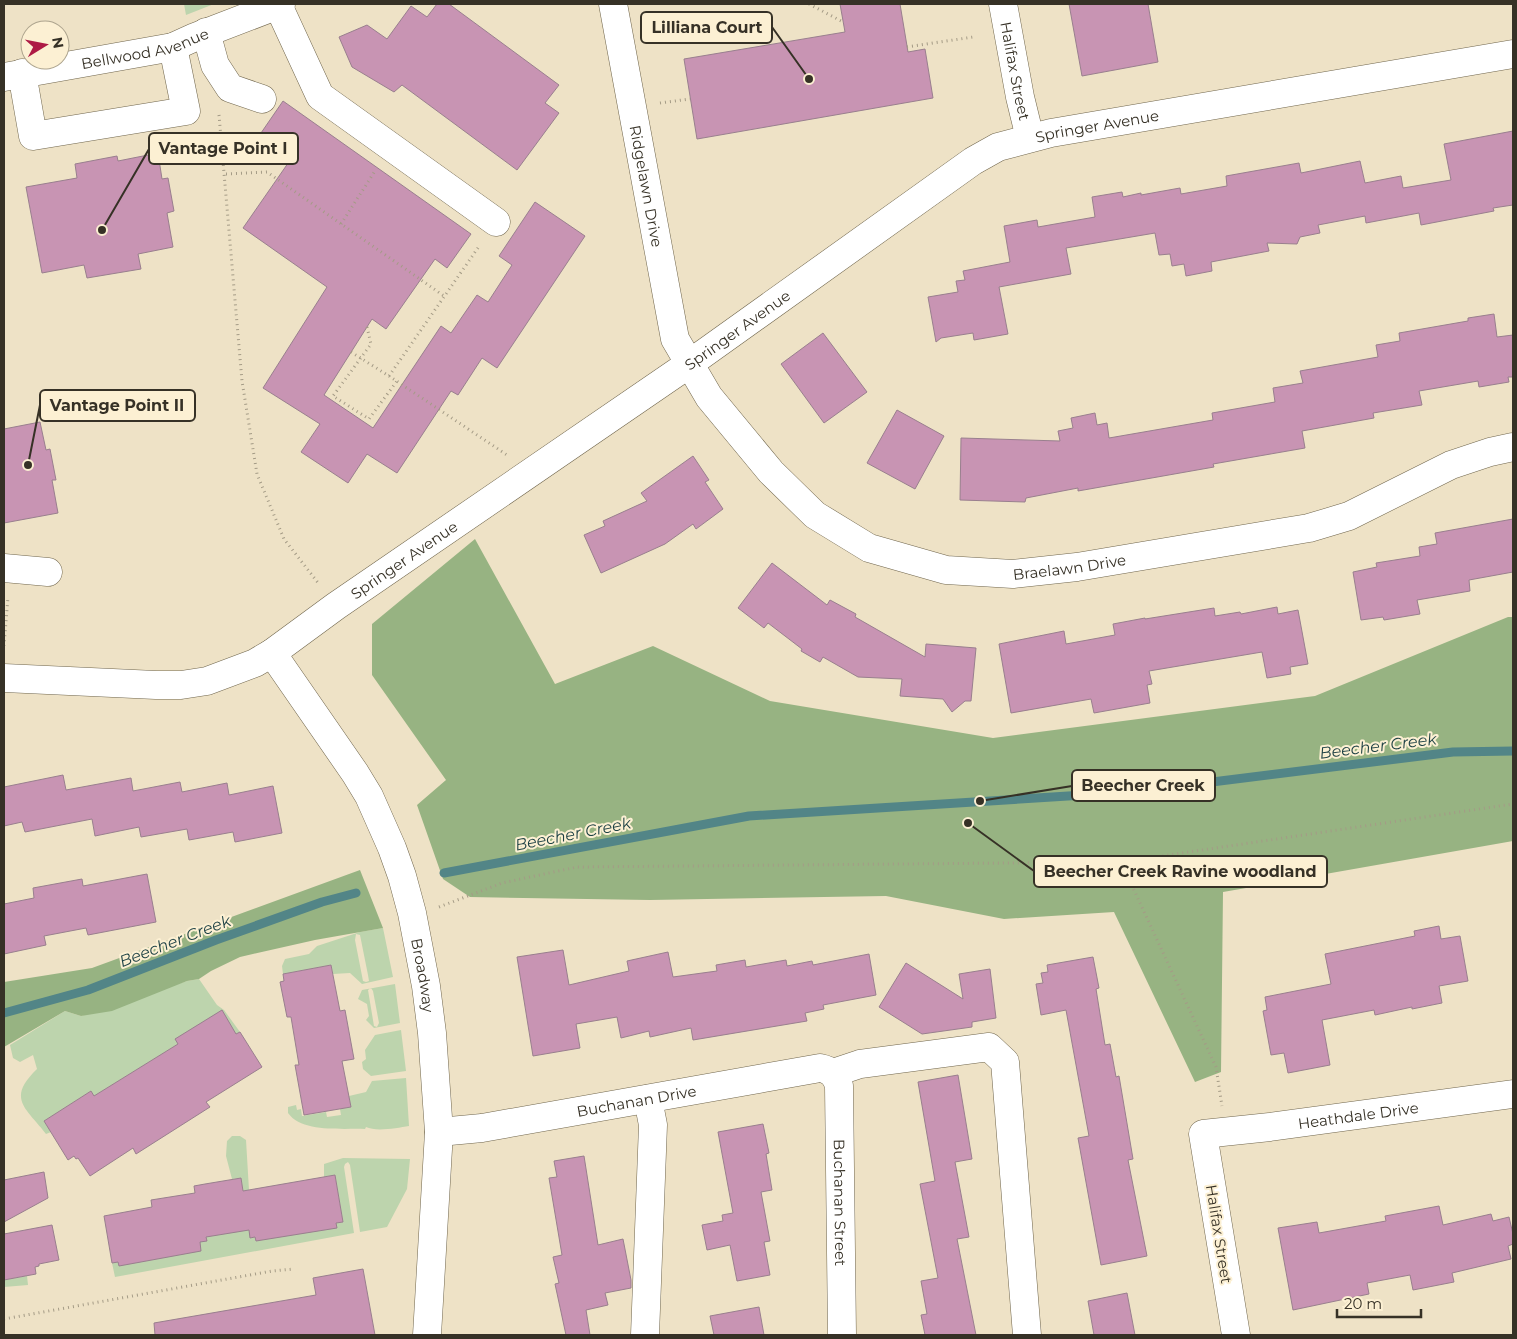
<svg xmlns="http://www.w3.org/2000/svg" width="1517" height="1339" viewBox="0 0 1517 1339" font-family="Montserrat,sans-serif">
	<rect width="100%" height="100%" fill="#eee2c6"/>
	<!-- green -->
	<path fill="#bdd4ad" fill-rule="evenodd" d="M184 4H214L186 15Z
		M383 928 393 977 362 984 350 973 333 974 331 965 283 974 282 966 285 959 309 954 317 946 360 932ZM356 934 360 935 368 975 369 981 366 982 363 981 355 940Z
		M199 979 217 1005 224 1010 240 1032 236 1034 178 1044 94 1096 91 1091 44 1121 51 1132 46 1134C26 1108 6 1099 37 1069L33 1055 20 1062 13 1058 10 1045 65 1011 81 1016 187 981Z
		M395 984 400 1023 374 1028 366 1020 369 1016 367 1004 358 999 362 990ZM371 988 373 991 379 1023 377 1027 374 1026 368 990Z
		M401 1030 406 1071 371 1076 363 1069 362 1062 366 1059 365 1050 375 1035Z
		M406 1078 409 1126C397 1128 376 1132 366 1127L365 1129C343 1128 302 1133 288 1113V1107L296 1105 297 1110 301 1109 302 1116 326 1112 327 1117 341 1115 340 1109 351 1107 349 1096 366 1092 372 1081Z
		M232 1136H240L246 1140 249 1190 243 1191 241 1178 232 1179 226 1156 227 1141Z
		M343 1158 410 1159 407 1189 387 1227 360 1232 350 1165 348 1162 345 1164 344 1167 354 1233 115 1277 112 1263 161 1248 207 1240 205 1233 248 1226 251 1238 343 1222 335 1175 324 1177V1164Z
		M27 1276 28 1285 4 1287V1280Z"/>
	<!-- forest -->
	<path fill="#97b382" d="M475 539 555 684 653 646 770 701 993 738 1315 696 1508 617H1513V841L1223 892 1221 1072 1195 1082 1114 912 1004 919 886 896 650 900 470 897 443 879 417 805 446 780 372 675V624Z
		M360 870 383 928 315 940 240 957 211 971 199 979 187 981 112 1011 81 1016 65 1011 4 1047V982L92 968Z"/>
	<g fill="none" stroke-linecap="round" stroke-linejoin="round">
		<!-- stream -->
		<path stroke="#528587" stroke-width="9" d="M444 873 749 816 1132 792 1453 752 1513 751
			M4 1013 88 990 216 940 322 902 356 893"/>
	</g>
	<!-- building -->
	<path fill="#c894b3" stroke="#997f8e" d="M437 4H449L559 85 545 103 559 113 517 170 402 85 394 92 352 67 339 37 367 25 387 39 411 6 427 17Z
		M840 4H900L908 52 925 49 933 98 697 139 684 59 845 32Z
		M1069 4H1148L1158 62 1082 76Z
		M283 101 471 234 447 268 435 259 386 329 372 319 324 395 373 428 441 326 451 333 477 295 488 302 512 265 499 256 535 202 585 236 497 368 482 358 458 395 451 391 397 473 367 454 348 483 301 452 320 424 263 388 327 287 243 228 293 156 261 133Z
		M1513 131V205L1493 208 1494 211 1421 225 1419 213 1366 223 1365 216 1318 225 1320 233 1300 237 1297 244 1267 243 1269 251 1211 262 1212 271 1186 276 1184 264 1172 266 1170 254 1159 255 1155 233 1066 248 1071 274 999 287 1008 334 974 340 973 333 941 338 936 342 928 297 958 292 956 281 965 280 963 271 1010 262 1004 226 1037 220 1038 227 1095 217 1092 197 1122 192 1123 197 1141 193V195L1180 188 1181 194 1227 186 1226 176 1299 163 1301 173 1360 161 1365 183 1401 176 1403 188 1451 180 1444 144Z
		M158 153 162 179 168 178 174 211 167 213 173 247 138 254 141 269 87 278 84 265 42 273 26 187 77 178 75 164 117 156 118 161Z
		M1494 314 1497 337 1513 335V377H1508L1509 382 1479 387 1478 381 1419 391 1422 405 1373 413 1374 418 1302 431 1305 448 1213 464 1214 467 1078 491V488L1026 498 1025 502 960 500 961 438 1060 441 1058 431 1073 428 1071 418 1095 413 1097 425 1107 423 1109 438 1213 420 1212 413 1275 402 1273 388 1303 383 1300 371 1378 357 1376 345 1400 341 1399 333 1468 321V318Z
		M823 333 867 392 824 423 781 364Z
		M897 410 944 436 915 489 867 463Z
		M40 422 46 450 50 449 56 480H52L58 513 4 523V429Z
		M693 456 709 480 705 482 723 509 696 529 693 524 665 544 601 573 584 535 605 526 603 521 647 501 641 493Z
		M1513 519V572L1469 580 1470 591 1417 600 1420 614 1384 620 1383 617 1361 620 1353 572 1377 567 1376 563 1420 556 1419 547 1437 544 1435 533Z
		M772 563 827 605 830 600 856 614 855 617 925 657 926 644 976 648 971 701H965L952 712 943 699 900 696 902 679 858 677 823 657 820 662 801 651 802 649 768 623 764 628 738 608Z
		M1277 607 1278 614 1298 610 1308 664 1290 667 1291 674 1267 678 1262 652 1149 671 1152 684 1147 685 1150 703 1094 713 1091 699 1011 713 999 644 1064 631 1066 644 1115 635 1113 624 1145 618V619L1214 608 1215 616 1240 612 1241 614Z
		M63 775 66 790 131 778 133 791 180 782 182 792 227 783 229 795 273 786 282 833 235 842 233 832 189 840 187 829 141 837 139 827 95 836 92 819 25 832 22 822 4 826V787Z
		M147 874 156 922 88 935 86 928 44 936 46 945 4 954V904L34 898 33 888 82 879 83 886Z
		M1439 926 1441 939 1460 936 1468 981 1439 986 1442 1003 1412 1009V1007L1375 1015 1374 1010 1322 1020 1330 1065 1288 1073 1284 1053 1271 1055 1263 1011 1267 1010 1265 997 1331 984 1325 954 1415 936 1414 931Z
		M563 950 569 985 629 971 627 961 668 952 673 977 717 971 716 965 745 960 746 967 786 960 787 966 812 961 813 965 869 954 876 995 823 1005 824 1009 805 1013 807 1021 693 1040 691 1028 650 1037 649 1031 621 1038 617 1017 576 1024 580 1048 533 1056 517 957Z
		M1093 957 1099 988 1096 989 1105 1045 1110 1044 1116 1077 1119 1076 1133 1159 1128 1160 1147 1256 1101 1265 1078 1138 1089 1136 1066 1010 1041 1015 1036 984 1043 983 1041 973 1048 972 1047 965Z
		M906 963 963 999 959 974 990 969 996 1018 972 1022V1027L922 1034 879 1007Z
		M331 965 340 1011 345 1010 354 1059 342 1061 351 1107 304 1115 295 1065H299L291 1017H287L280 982 284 981 283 974Z
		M222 1010 236 1034 240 1032 262 1067 206 1102 210 1107 136 1154 133 1148 90 1176 78 1158 76 1159 74 1156 68 1160 44 1121 91 1091 94 1096 178 1044 175 1039Z
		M958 1075 972 1159 955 1162 969 1237 957 1239 976 1335H925L921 1315 927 1314 921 1281 938 1278 920 1184 935 1181 918 1082Z
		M763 1124 769 1153 766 1154 772 1190 761 1192 770 1241 764 1242 770 1275 737 1281 730 1245 707 1250 702 1225 723 1221 722 1215 733 1213 718 1132Z
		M584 1156 598 1245 623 1239 631 1280V1288L605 1293 608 1305 586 1310 590 1335H566L555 1284 559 1283 553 1257 562 1255 549 1178 557 1177 554 1161Z
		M44 1172 48 1198 4 1222V1180Z
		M335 1175 343 1222 336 1223 337 1228 256 1241 255 1237 250 1238 249 1230 206 1237 207 1241 200 1242 201 1251 119 1266 118 1262 112 1263 104 1216 152 1207 151 1200 195 1193 194 1186 205 1184 241 1178 243 1191Z
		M1439 1206 1443 1225 1491 1214 1493 1221 1509 1217 1513 1234V1244L1508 1246 1511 1259 1452 1273 1454 1282 1413 1290 1410 1275 1367 1283 1369 1294 1293 1310 1278 1228 1317 1222 1319 1233 1386 1221 1385 1216Z
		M52 1225 59 1260 39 1264V1266L35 1267 36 1274 4 1280V1234Z
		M363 1269 375 1335H155L154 1323 316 1295 313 1278Z
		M1127 1293 1135 1335H1094L1088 1301Z
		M759 1307 764 1335H714L710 1316Z"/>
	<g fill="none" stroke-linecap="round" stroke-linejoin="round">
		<!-- minor casing -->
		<g stroke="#70664d" stroke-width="29">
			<g id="minor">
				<path id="s1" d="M613 4 675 339 709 397 771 472 815 515 869 548 946 570 1013 574 1077 567 1309 528 1349 516 1451 465 1490 452 1513 447"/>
				<path id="s2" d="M1003 4 1020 97 1030 138"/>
				<path d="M278 5 320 96 496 222"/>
				<path d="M206 32 215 65 230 88 262 99"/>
				<path d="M22 73 33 136 186 111 173 47"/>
				<path id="s3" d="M4 77 173 47 195 37 281 4"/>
				<path d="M4 568 48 572"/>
				<path id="s4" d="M272 653 355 773 369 796 392 848 402 876 412 913 426 986 432 1033 439 1132 427 1335"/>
				<path id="s5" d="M4 678 156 685H181L207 681 255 663 272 653 336 606 689 364 973 161 998 147 1051 133 1513 54"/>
				<path d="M833 1073 860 1064 989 1047 1005 1062 1027 1335"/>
				<path id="s6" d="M439 1132 482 1128 820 1068C831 1070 836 1075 839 1086L842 1335"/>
				<path d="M645 1335 653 1125 648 1099"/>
				<path id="s7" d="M1236 1335 1203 1134 1270 1127 1513 1094"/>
			</g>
		</g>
		<!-- path -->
		<path stroke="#a49b86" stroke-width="3" stroke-dasharray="1 4" stroke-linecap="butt" d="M809 4 843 22
			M907 47 973 37
			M660 103 690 99
			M219 115 242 381 257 474 284 539 319 584
			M226 174 267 172 444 296
			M341 224 375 171
			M367 327 371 344 333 396 369 419 397 381
			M351 352 389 376 480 245
			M389 376 507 455
			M4 646 8 597
			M1121 862 1216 1067 1222 1106
			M439 907 502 883 577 867 1121 862 1513 804
			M4 1319 272 1271 294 1269"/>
		<!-- minor -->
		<use href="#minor" stroke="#fff" stroke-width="28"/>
	</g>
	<g text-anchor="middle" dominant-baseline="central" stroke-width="4" stroke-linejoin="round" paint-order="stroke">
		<!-- street labels -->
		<g font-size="15" fill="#363126" stroke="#fcf0d3">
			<text stroke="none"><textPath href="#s3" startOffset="144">Bellwood Avenue</textPath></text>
			<text stroke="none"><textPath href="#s2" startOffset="68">Halifax Street</textPath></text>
			<text stroke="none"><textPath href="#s5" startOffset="1261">Springer Avenue</textPath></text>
			<text stroke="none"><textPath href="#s1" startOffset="185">Ridgelawn Drive</textPath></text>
			<text stroke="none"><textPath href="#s5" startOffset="841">Springer Avenue</textPath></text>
			<text stroke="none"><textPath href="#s5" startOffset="436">Springer Avenue</textPath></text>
			<text stroke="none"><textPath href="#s1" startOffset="834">Braelawn Drive</textPath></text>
			<text stroke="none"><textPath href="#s4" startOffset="361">Broadway</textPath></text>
			<text stroke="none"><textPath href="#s6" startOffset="200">Buchanan Drive</textPath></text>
			<text stroke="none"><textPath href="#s7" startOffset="360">Heathdale Drive</textPath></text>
			<text stroke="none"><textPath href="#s6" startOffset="531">Buchanan Street</textPath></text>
			<text transform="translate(1219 1234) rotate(81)">Halifax Street</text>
		</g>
		<!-- water labels -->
		<g font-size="16" font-style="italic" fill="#1b3f43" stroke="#fcf0d3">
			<text transform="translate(1378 746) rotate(-7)">Beecher Creek</text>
			<text transform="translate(573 834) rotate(-11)">Beecher Creek</text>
			<text transform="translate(175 941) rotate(-21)">Beecher Creek</text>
		</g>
	</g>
	<!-- callouts -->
	<path fill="none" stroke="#363126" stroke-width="2" d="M809 79L772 27M102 230L149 149M28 465L40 405M980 801L1072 786M968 823L1034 871"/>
	<g fill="#363126" stroke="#fcf0d3" stroke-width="2">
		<circle cx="809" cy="79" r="5"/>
		<circle cx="102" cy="230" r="5"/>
		<circle cx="28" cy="465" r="5"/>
		<circle cx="980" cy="801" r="5"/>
		<circle cx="968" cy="823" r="5"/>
	</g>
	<g fill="#fcf0d3" stroke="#363126" stroke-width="2">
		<rect x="641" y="12" width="131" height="31" rx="5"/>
		<rect x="149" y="133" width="149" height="31" rx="5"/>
		<rect x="40" y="390" width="155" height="31" rx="5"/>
		<rect x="1072" y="770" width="143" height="31" rx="5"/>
		<rect x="1034" y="856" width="293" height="31" rx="5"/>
	</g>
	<g font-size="16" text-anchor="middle" font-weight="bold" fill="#363126">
		<text x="707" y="33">Lilliana Court</text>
		<text x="223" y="154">Vantage Point I</text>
		<text x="117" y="411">Vantage Point II</text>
		<text x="1143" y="791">Beecher Creek</text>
		<text x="1180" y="877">Beecher Creek Ravine woodland</text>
	</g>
	<!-- border -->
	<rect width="1517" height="1339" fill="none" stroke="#363126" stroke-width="10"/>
	<!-- north arrow -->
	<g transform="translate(45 45) rotate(80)"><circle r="24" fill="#fcf0d3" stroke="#ada48e"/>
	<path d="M0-4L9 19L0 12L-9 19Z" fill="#ae1a45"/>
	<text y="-8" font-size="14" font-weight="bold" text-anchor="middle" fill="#363126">N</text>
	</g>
	<!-- scale -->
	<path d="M1337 1309v8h84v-8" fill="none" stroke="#363126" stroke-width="2.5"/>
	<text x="1344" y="1309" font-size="15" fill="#363126" stroke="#fcf0d3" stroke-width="4" paint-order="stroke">20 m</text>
</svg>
